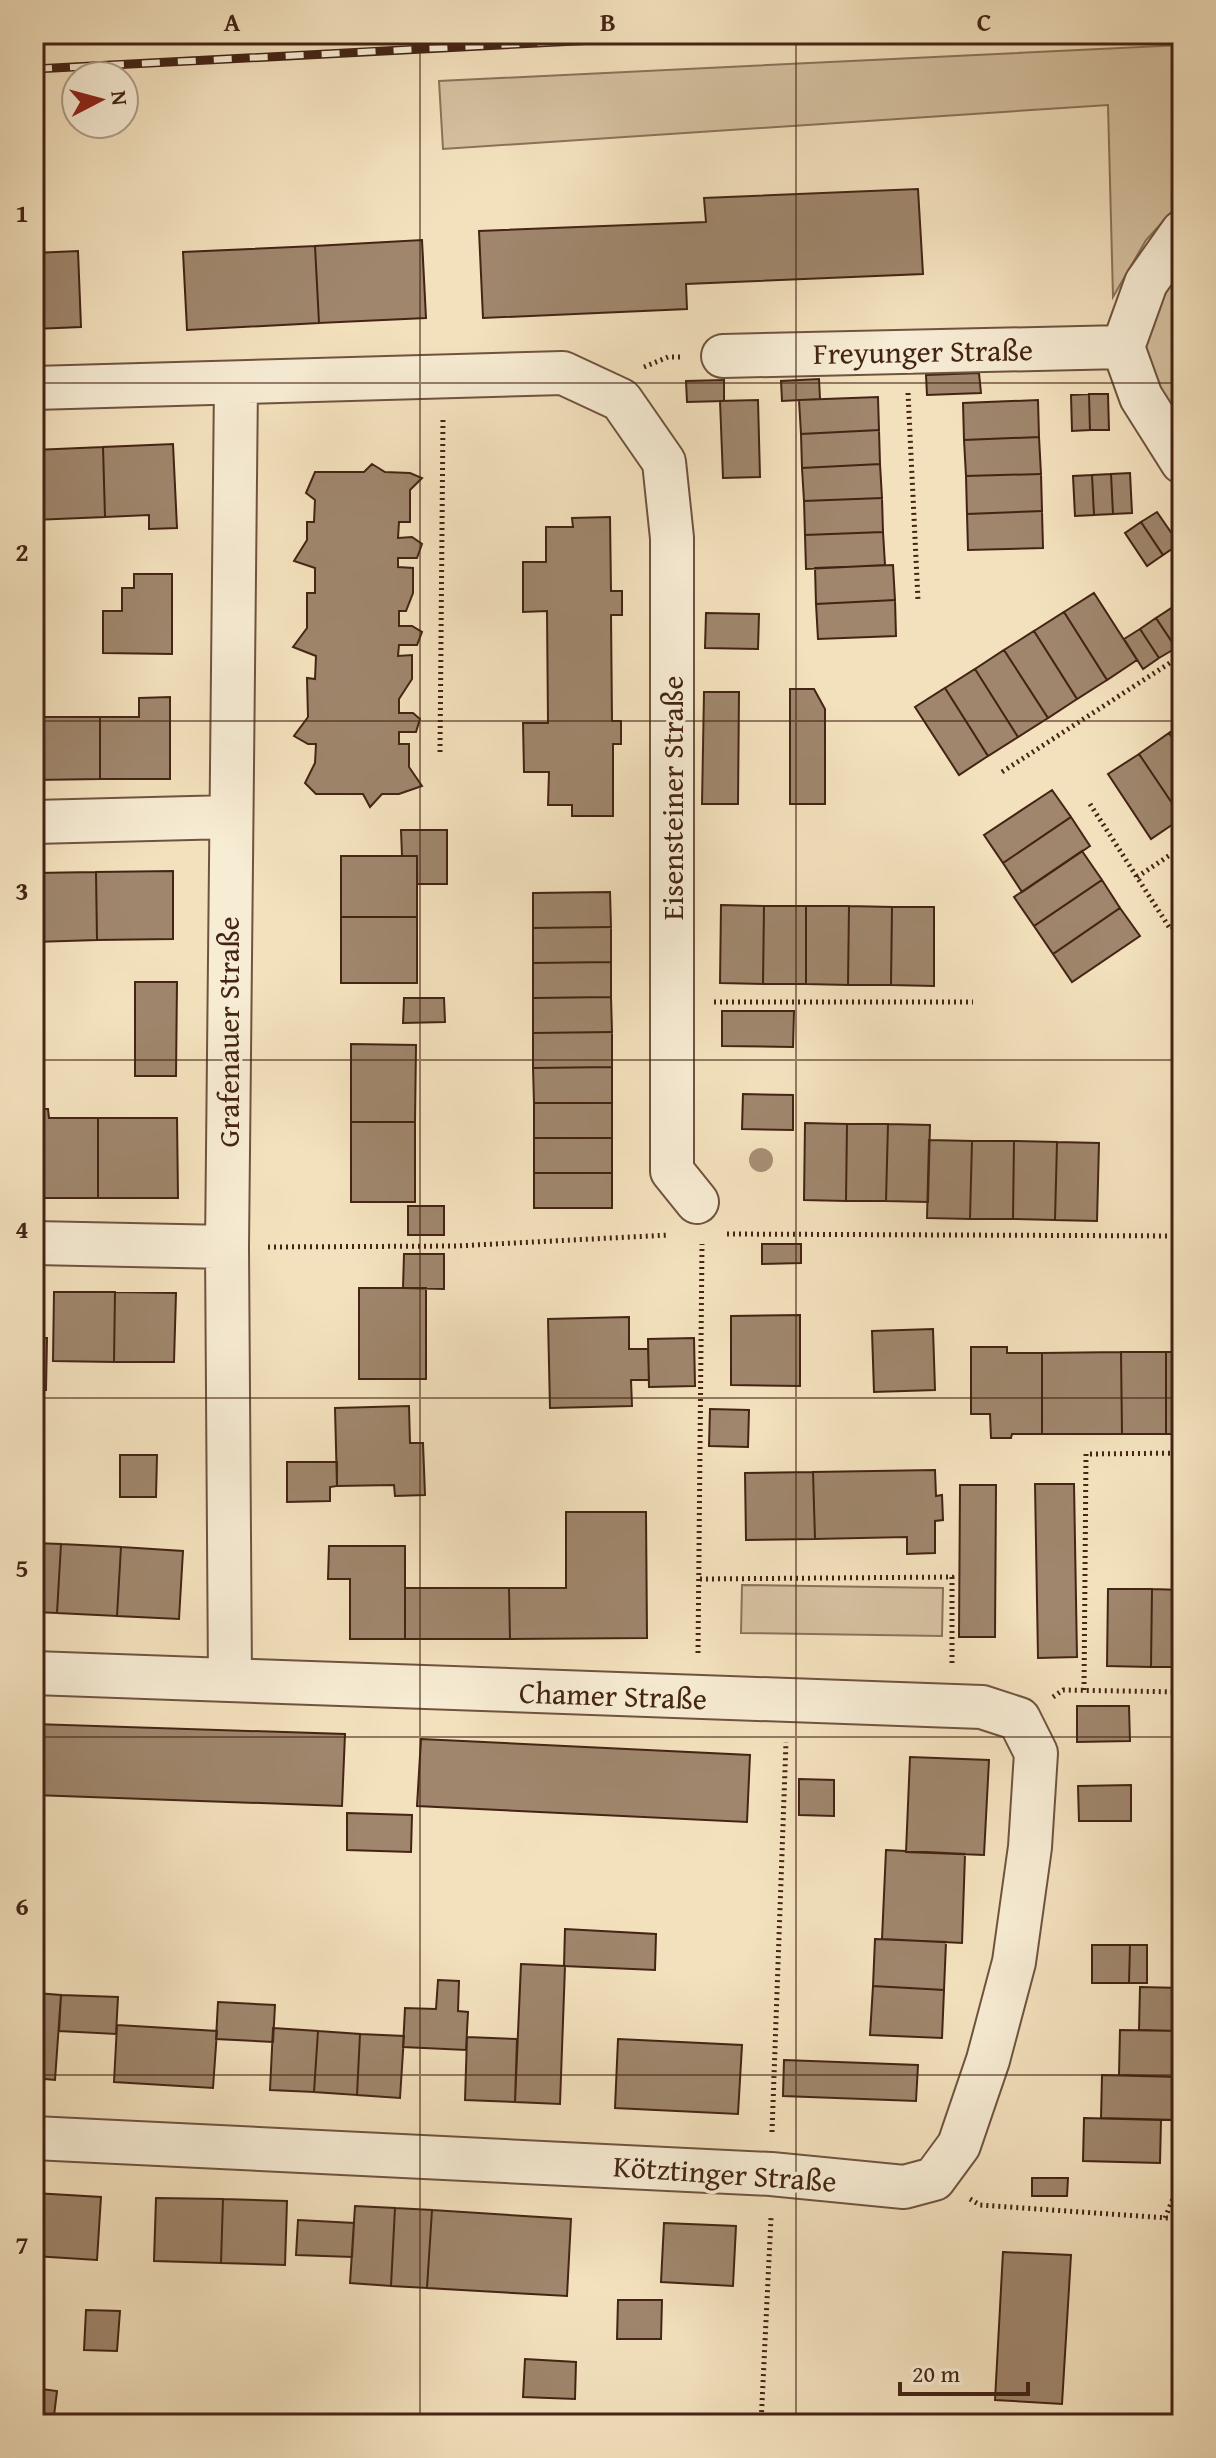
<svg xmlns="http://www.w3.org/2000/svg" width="1216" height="2458" viewBox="0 0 1216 2458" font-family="'Gentium Book Plus',serif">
	<rect width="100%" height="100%" fill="#f3e1bd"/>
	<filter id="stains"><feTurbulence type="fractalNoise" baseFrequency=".0025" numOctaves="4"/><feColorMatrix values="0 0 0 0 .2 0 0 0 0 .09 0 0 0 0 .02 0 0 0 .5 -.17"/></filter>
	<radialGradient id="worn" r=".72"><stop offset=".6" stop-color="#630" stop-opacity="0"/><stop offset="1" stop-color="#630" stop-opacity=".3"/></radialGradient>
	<!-- green -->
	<path fill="#d5c1a0" stroke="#8c725a" stroke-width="2" d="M34 34H176L34 41Z
		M1182 45V201L1146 240 1113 297 1108 105 443 149 439 81Z
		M1182 262V420C1171 403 1150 381 1147 361 1141 325 1165 292 1182 262Z
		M742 1585 943 1588 942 1636 741 1633Z"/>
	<!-- building -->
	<path fill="#9f866c" stroke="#442414" stroke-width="2" d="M918 189 923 274 686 284 687 309 483 318 479 231 706 222 704 198Z
		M422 240 426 318 319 323 315 246Z
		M315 246 319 323 187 330 183 252Z
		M78 251 81 327 34 329V253Z
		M979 373 981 393 927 395 926 375Z
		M819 379 820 399 782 401 781 381Z
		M724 380V401L687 402 686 381Z
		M1089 394 1090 430 1072 431 1071 395Z
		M1089 394H1108L1109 430H1090Z
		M878 397 879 430 801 434 799 400Z
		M758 400 760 477 723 478 720 401Z
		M1038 400 1039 437 964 440 963 403Z
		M879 430 880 464 802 468 801 434Z
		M1039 437 1041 474 966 476 964 440Z
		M173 444 177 528 149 529V515L105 517 103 447Z
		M103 447 105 517 34 520V450Z
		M372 464 385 472 410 473 422 478 410 490V522H399L398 538 412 537 422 544 417 558H398V567L413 568V593L406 611H399V626H412L422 632 417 645H399L398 656 412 655V679L399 699V713H413L420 719 416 732H399V744H409V767L422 786 399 794H382L370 807 363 794H316L305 783 315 763 316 744H308L294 736 308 717 307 678 315 679 316 656 293 647 307 628V593H315V568L294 561 307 540V522H314L315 500 306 493 315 472H364Z
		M880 464 882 498 804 501 802 468Z
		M1130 473 1132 513 1113 514 1111 474Z
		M1041 474 1042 511 967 514 966 476Z
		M1111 474 1113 514 1094 515 1092 475Z
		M1092 475 1094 515 1075 516 1073 476Z
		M882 498 883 532 805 535 804 501Z
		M1042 511 1043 548 968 550 967 514Z
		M1157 512 1179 544 1163 555 1141 522Z
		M610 517 611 591H622V615H611L612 721H621V744H613V816H572V805H548L549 772H524L523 723H548L547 611 523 612V562H546V527H573L572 518Z
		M1141 522 1163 555 1147 566 1125 533Z
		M883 532 885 565 806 569 805 535Z
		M893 565 895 600 816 604 815 568Z
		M134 574H172V654L103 653V611H122V588H134Z
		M1094 593 1137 660 1107 680 1064 612Z
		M895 600 896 636 818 639 816 604Z
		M1173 607 1182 621V644L1176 648 1156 618Z
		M1064 612 1107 680 1077 699 1034 631Z
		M706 613 759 614 758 649 705 648Z
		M1156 618 1176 648 1159 658 1140 629Z
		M1140 629 1159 658 1143 669 1124 639Z
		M1034 631 1077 699 1048 718 1004 650Z
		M1004 650 1048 718 1018 737 975 669Z
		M975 669 1018 737 988 756 945 688Z
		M945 688 988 756 959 775 915 707Z
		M790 689H814L825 709V804H790Z
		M704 692H739L738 804H702Z
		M170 697V779H100V717H139V698Z
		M34 717H100V779L34 780Z
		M1182 724V753L1169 733Z
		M1169 733 1182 753V818L1139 754Z
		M1139 754 1182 818 1151 839 1108 774Z
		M1052 790 1071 817 1003 863 984 835Z
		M1071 817 1090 846 1022 892 1003 863Z
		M401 830H447V884H417V856H402Z
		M1082 851 1102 880 1034 926 1014 897Z
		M341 856H417V917H341Z
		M173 871V939L97 940 96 872Z
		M96 872 97 940 34 942V873Z
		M1102 880 1120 908 1053 954 1034 926Z
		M610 892 611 927 533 928V893Z
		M721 905 764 906 763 984 720 983Z
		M764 906H806V984H763Z
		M806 906H849L848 985 806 984Z
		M849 906 892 907 891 985H848Z
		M892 907H934V986L891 985Z
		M1120 908 1140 936 1072 982 1053 954Z
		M341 917H417V983H341Z
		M611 927V962L533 963V928Z
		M611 962V997L533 998V963Z
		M135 982H177L176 1076H135Z
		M611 997 612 1032 533 1033V998Z
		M404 998H444L445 1022 403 1023Z
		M722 1011H794L793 1047 722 1046Z
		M612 1032V1067L533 1068V1033Z
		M351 1044 416 1045 415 1122H351Z
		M612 1067V1103H534L533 1068Z
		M743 1094 793 1095V1130L742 1129Z
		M534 1103H612V1138H534Z
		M34 1109H48L49 1118H98V1198H34Z
		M98 1118H177L178 1198H98Z
		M351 1122H415V1202H351Z
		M805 1123 847 1124 846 1201 804 1200Z
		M847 1124H888L886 1201H846Z
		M888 1124 930 1125 928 1202 886 1201Z
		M534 1138H612V1173H534Z
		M929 1140 972 1141 970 1219 927 1218Z
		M972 1141H1014L1013 1219H970Z
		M1014 1141 1057 1142 1055 1220 1013 1219Z
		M1057 1142 1099 1143 1097 1221 1055 1220Z
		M534 1173H612V1208H534Z
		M408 1206H444V1235H408Z
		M762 1244H801V1263L762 1264Z
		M404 1254H444V1289L403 1288Z
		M359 1288H426V1379H359Z
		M54 1292H115L114 1362 53 1361Z
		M115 1292 176 1293 174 1362H114Z
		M800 1315V1386L731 1385V1316Z
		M629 1317V1349H648L649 1380H631L632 1406 550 1408 548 1319Z
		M933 1329 935 1390 874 1392 872 1331Z
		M34 1338H47L46 1390H34Z
		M694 1338 695 1386 649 1387 648 1339Z
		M971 1347H1007V1353H1042V1434H1012L1011 1438H991L990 1414H971Z
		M1121 1352 1122 1434H1042V1353Z
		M1121 1352H1166V1434H1122Z
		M1166 1352H1182V1434H1166Z
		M409 1406 410 1443H423L425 1495 395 1496 394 1485 337 1486 335 1408Z
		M710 1409 749 1410 748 1447 709 1446Z
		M120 1455H157L156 1497H120Z
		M287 1462H337V1486L330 1487V1501L287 1502Z
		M935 1470 936 1496 942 1495 943 1520 935 1521V1553L907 1554V1537L815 1539 813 1472Z
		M813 1472 815 1539 746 1540 745 1473Z
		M1035 1484H1074L1077 1657 1038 1658Z
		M960 1485H996L995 1637H959Z
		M566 1512H646L647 1638 510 1639 509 1588H566Z
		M34 1543 61 1544 57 1613 34 1612Z
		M61 1544 121 1547 117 1616 57 1613Z
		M329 1546H405V1639H350V1579H328Z
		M121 1547 183 1551 179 1619 117 1616Z
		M405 1588H509L510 1639H405Z
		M1108 1589H1152L1151 1667 1107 1666Z
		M1152 1589 1182 1590V1667H1151Z
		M1077 1706H1129L1130 1741 1077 1742Z
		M34 1724 345 1734 342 1806 34 1795Z
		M421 1739 750 1755 747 1822 417 1806Z
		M910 1757 989 1760 984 1855 906 1852Z
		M799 1779 834 1780V1816L799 1815Z
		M1131 1785V1821H1079L1078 1786Z
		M347 1813 412 1815 411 1852 347 1850Z
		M886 1850 965 1854 962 1943 882 1939Z
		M565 1929 656 1934 655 1970 564 1966Z
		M875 1939 946 1942 944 1990 873 1986Z
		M1092 1945H1130L1129 1983H1092Z
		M1130 1945H1147V1983H1129Z
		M521 1964 565 1966 560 2104 515 2102Z
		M438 1980 459 1981 458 2011 468 2012 466 2050 403 2047 405 2008 436 2009Z
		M873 1986 944 1990 942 2038 870 2035Z
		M1140 1987 1182 1988V2031L1139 2030Z
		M36 1993 61 1995 55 2080 34 2078Z
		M61 1995 118 1997 116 2034 59 2031Z
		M218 2002 275 2005 273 2042 216 2039Z
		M117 2025 217 2031 213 2088 114 2082Z
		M273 2028 318 2031 314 2092 270 2090Z
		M1120 2030 1182 2031V2077L1119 2075Z
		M318 2031 360 2034 357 2095 314 2092Z
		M360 2034 404 2036 400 2098 357 2095Z
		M467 2037 517 2039 515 2102 465 2100Z
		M618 2039 742 2045 738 2114 615 2108Z
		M784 2060 918 2065 916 2101 783 2096Z
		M1102 2075 1180 2077 1179 2120 1101 2118Z
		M1084 2118 1161 2120 1160 2163 1083 2161Z
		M1032 2178H1068L1067 2196H1032Z
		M34 2193 101 2197 97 2260 34 2256Z
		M156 2198 223 2199 221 2263 154 2261Z
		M223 2199 287 2201 285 2265 221 2263Z
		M355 2206 395 2208 391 2286 350 2283Z
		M395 2208 432 2210 427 2288 391 2286Z
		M432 2210 571 2219 567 2296 427 2288Z
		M298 2220 354 2223 352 2257 296 2255Z
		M664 2223 736 2226 733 2286 661 2282Z
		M1003 2252 1071 2255 1062 2404 995 2400Z
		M618 2300H662L661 2339H617Z
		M86 2310 120 2311 117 2351 84 2350Z
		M525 2359 576 2362 575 2399 523 2397Z
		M34 2388 57 2391 53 2424H34Z"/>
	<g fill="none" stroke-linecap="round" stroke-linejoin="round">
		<!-- minor casing -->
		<g stroke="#70533e" stroke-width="46">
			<path id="minor" d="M1182 232 1146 283 1123 347 1141 397 1182 462
				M723 356 1123 347
				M34 388 563 373 621 400 664 462 672 538V1171L697 1202
				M34 822 230 817
				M34 1243 227 1247
				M34 1673 982 1707 1019 1719 1036 1753 1030 1847 1014 1962 988 2060 959 2145 934 2179 904 2187 771 2174 34 2138
				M230 1680 227 1247 236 383"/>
		</g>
		<!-- path -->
		<path stroke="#442414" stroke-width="5" stroke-dasharray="2 4" stroke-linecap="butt" d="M34 35 54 34
			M644 367 668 357H680
			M908 393 918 600
			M440 752 443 417
			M1002 772 1182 655
			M1090 804 1171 930 1182 924
			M1137 877 1182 847
			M714 1002H973
			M727 1234 1182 1236
			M268 1247 456 1246 669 1235
			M700 1579 952 1577V1665
			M698 1653 702 1244
			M1084 1690 1086 1454 1182 1453
			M1053 1697 1063 1690 1182 1692
			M772 2132 786 1742
			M970 2199 980 2205 1182 2219
			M1165 2218 1182 2177
			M761 2424 771 2218
			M1178 2424 1182 2377"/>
		<!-- minor -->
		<use href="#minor" stroke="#f7ecd4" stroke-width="42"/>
		<!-- rail casing -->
		<g stroke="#442414" stroke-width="9">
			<path id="rail" d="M34 69 712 34"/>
		</g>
		<!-- rail -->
		<use href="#rail" stroke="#f7ecd4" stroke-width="6" stroke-dasharray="18" stroke-linecap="butt"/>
	</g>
	<!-- trees -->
	<circle fill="#a78e73" cx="761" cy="1160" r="12"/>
	<!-- grid -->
	<path fill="none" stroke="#442414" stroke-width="2" stroke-opacity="0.55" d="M420 34V2424M796 34V2424M34 383H1182M34 721H1182M34 1060H1182M34 1398H1182M34 1737H1182M34 2075H1182"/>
	<g text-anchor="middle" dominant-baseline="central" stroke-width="7" stroke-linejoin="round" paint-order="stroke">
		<!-- street labels -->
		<g font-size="30" fill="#442414" stroke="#f7ecd4">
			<text transform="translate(923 351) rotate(-1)">Freyunger Straße</text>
			<text transform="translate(672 798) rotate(-90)">Eisensteiner Straße</text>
			<text transform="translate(228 1032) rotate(-90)">Grafenauer Straße</text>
			<text transform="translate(613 1695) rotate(2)">Chamer Straße</text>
			<text transform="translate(725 2173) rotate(4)">Kötztinger Straße</text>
		</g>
	</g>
	<!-- margin -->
	<rect width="1216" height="2458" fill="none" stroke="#f3e1bd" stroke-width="88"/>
	<!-- north arrow -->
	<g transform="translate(100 100) rotate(84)"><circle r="38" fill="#f7ecd4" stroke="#af9c87" stroke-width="2"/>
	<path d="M0-6L14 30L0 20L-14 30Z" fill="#8f2418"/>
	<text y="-12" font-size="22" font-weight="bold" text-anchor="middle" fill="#442414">N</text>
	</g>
	<!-- scale -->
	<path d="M900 2382v12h128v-12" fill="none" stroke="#442414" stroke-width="4"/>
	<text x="912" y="2382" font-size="24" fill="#442414" stroke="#f7ecd4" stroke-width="6" paint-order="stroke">20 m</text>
	<rect x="44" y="44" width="1128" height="2370" fill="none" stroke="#442414" stroke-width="3"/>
	<g font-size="26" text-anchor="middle" font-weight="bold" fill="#442414">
		<text x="232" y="31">A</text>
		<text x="608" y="31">B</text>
		<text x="984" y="31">C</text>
		<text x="22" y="222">1</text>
		<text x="22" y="561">2</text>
		<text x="22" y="900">3</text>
		<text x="22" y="1238">4</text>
		<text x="22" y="1577">5</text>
		<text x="22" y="1915">6</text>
		<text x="22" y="2254">7</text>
	</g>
	<rect width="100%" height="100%" filter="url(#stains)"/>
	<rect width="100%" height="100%" fill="url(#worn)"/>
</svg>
